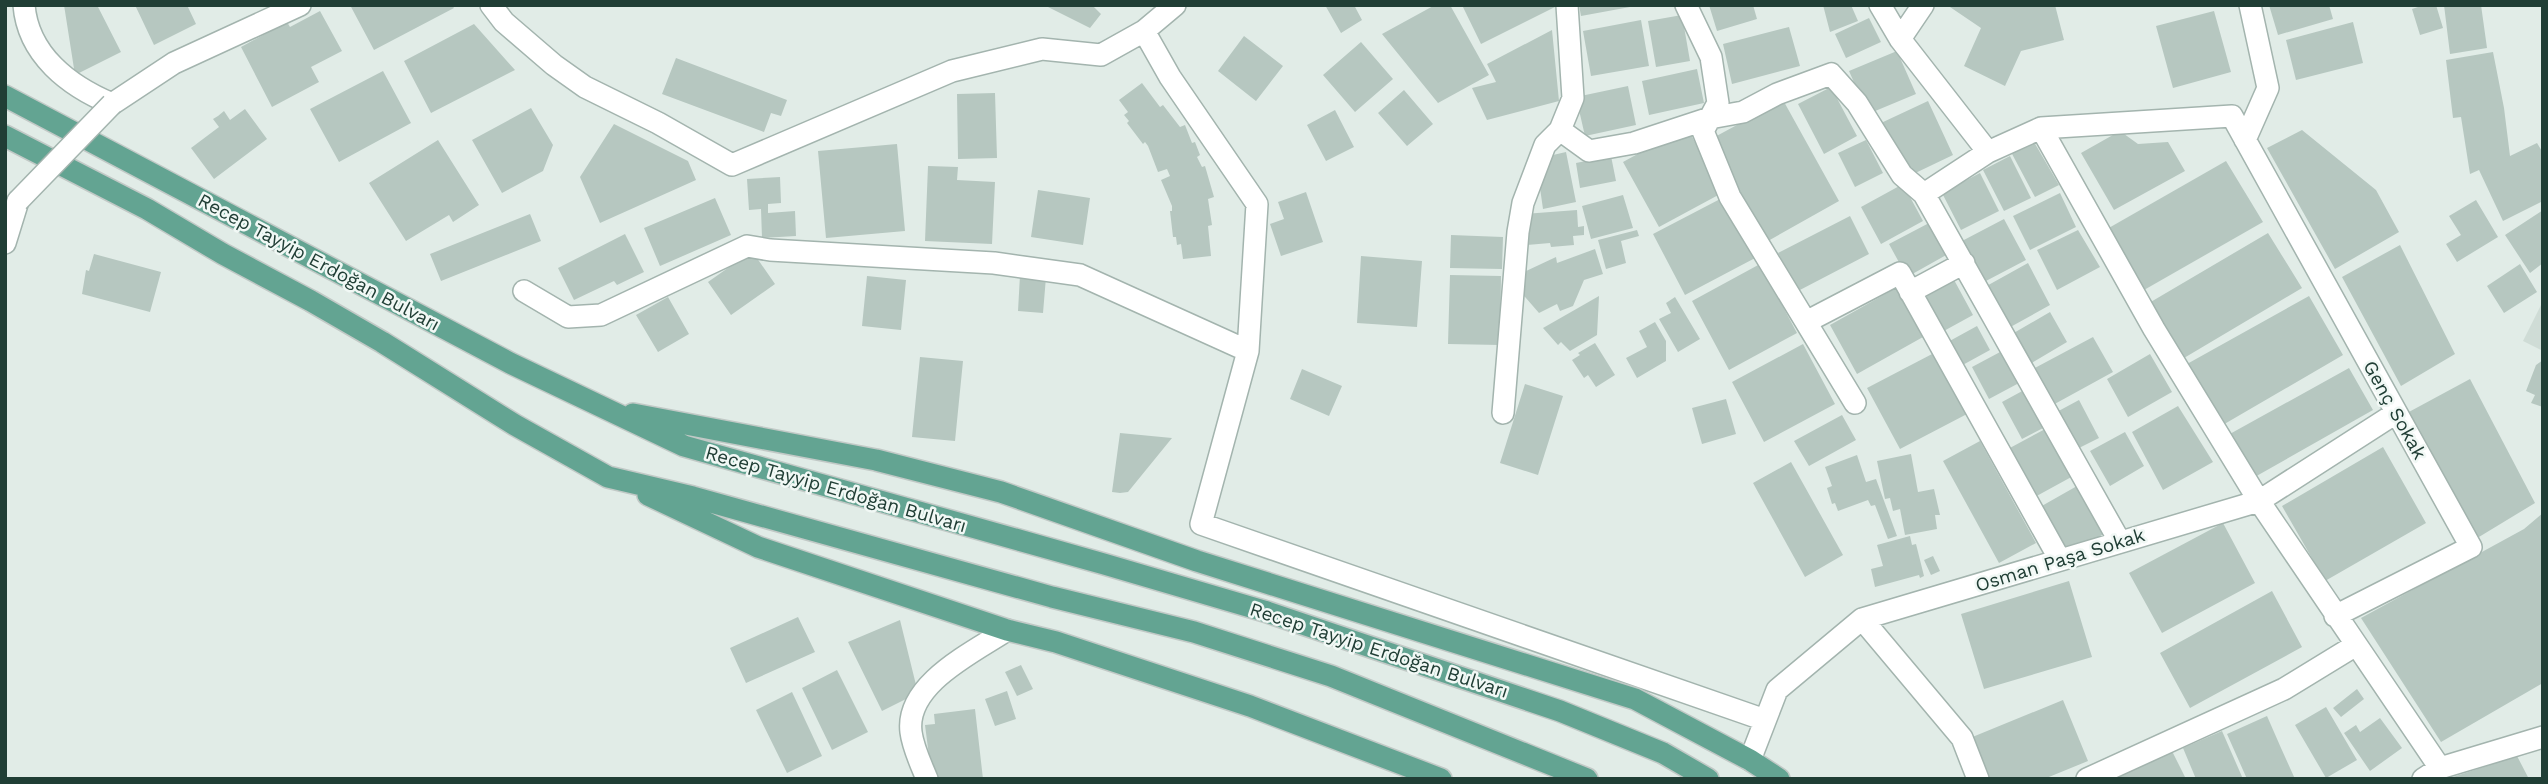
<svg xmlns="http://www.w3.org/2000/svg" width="2548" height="784" viewBox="0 0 2548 784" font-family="'Work Sans',sans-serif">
	<rect width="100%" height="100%" fill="#e1ece7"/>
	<!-- built -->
	<path fill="#cfdcd6" d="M2543 301V351L2523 341Z"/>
	<!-- building -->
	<path fill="#b6c7c0" d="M64 5H97L121 52 75 75Z
		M135 5H187L196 24 154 45Z
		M350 5H452L454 8 374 50Z
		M1044 5H1092L1101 14 1090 28Z
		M1325 5H1354L1362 20 1341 33Z
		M1435 5H1450L1489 75 1438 103 1382 34Z
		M1462 5H1559L1481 44Z
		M1579 5H1630V7L1581 16Z
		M1709 5H1753L1757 19 1717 31Z
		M1823 5H1851L1858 21 1830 32Z
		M1947 5H2055L2064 40 2021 51 2005 86 1964 66 1981 28Z
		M2269 5H2329L2333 19 2278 35Z
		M2424 5H2436L2443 28 2420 35 2412 9Z
		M2444 5H2481L2487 48 2450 54Z
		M320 11 342 51 311 67 319 82 272 107 241 47 287 22 290 27Z
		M2214 11 2231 72 2173 88 2156 26Z
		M1682 15 1690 61 1656 67 1648 21Z
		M1869 18 1881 42 1846 58 1835 34Z
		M1641 20 1649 66 1591 76 1583 31Z
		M2353 22 2363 63 2296 80 2286 40Z
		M474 24 515 70 431 113 404 61Z
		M1789 27 1800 66 1732 84 1723 44Z
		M1552 30 1559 101 1487 120 1472 88 1496 82 1487 64Z
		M1244 36 1283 66 1256 101 1218 71Z
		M1361 42 1393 79 1355 112 1323 75Z
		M1897 51 1916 94 1868 114 1849 71Z
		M2493 52 2504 108 2510 156 2537 143 2543 153V201L2503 221 2479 170 2470 174 2461 117 2453 118 2446 60Z
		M676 58 787 100 781 116 771 113 764 132 662 94Z
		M1697 69 1704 103 1649 115 1642 81Z
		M383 71 411 123 339 162 310 109Z
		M1142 83 1160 107 1163 105 1180 127 1185 125 1192 143 1195 142 1200 155 1197 157 1202 167 1205 166 1214 197 1208 199 1212 225 1208 226 1211 256 1183 259 1181 244 1177 245 1176 237H1173L1170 211H1172V206L1161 180 1170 176 1167 169 1158 172 1148 146 1145 142 1143 144 1127 123 1129 121 1124 115 1128 112 1119 100Z
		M1628 86 1636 125 1585 136 1576 97Z
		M1831 87 1857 136 1824 154 1798 104Z
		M1404 90 1433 124 1407 146 1378 113Z
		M995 93 997 158 958 159 957 94Z
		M1783 100 1839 201 1768 241 1711 139Z
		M1928 101 1953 155 1907 177 1881 123Z
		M531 108 553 145 543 171 502 193 472 140Z
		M245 109 267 139 214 179 191 148 219 127 213 119 218 116 224 111 230 120Z
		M1335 110 1354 147 1326 161 1307 125Z
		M614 124 688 161 696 180 600 223 580 177Z
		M1687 127 1722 193 1659 227 1623 162Z
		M2302 130 2376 190 2399 232 2335 269 2267 148Z
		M2120 131 2138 144 2168 142 2185 171 2114 210 2081 153Z
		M438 140 479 205 453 222 449 215 406 241 369 183Z
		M1866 140 1883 173 1855 187 1838 153Z
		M2034 142 2059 185 2035 197 2011 152Z
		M897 144 905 231 826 238 818 151Z
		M1566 152 1576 202 1543 209 1539 181 1553 155Z
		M1611 156 1616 181 1580 188 1576 163Z
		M2010 156 2031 198 2004 211 1983 170Z
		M2226 161 2263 222 2144 290 2107 229Z
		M928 166 958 167 957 180 995 182 992 244 925 241Z
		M1980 173 1999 211 1961 230 1942 193Z
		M780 177 781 203 768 204V213L795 211 796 236 762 238 761 209 749 210 747 179Z
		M1903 184 1923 221 1881 244 1861 207Z
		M1038 190 1090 198 1083 245 1031 237Z
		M1306 192 1323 242 1281 256 1270 224 1284 219 1278 202Z
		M2060 193 2076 227 2030 250 2013 216Z
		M1623 195 1633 228 1591 239 1582 206Z
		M1724 197 1757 257 1685 295 1653 234Z
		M715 198 731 235 660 266 644 228Z
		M2476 200 2498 237 2457 262 2446 244 2461 235 2449 216Z
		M1577 210 1578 227 1584 226V235L1573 236 1574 245 1551 247 1550 243 1527 245 1523 214Z
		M2543 210V263L2530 273 2505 235Z
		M530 214 541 241 441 281 430 254Z
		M1850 216 1869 254 1798 291 1778 253Z
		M2004 219 2026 260 1984 282 1962 241Z
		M1931 222 1948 254 1907 277 1889 244Z
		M1637 230 1639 236 1621 241 1626 263 1606 269 1598 240Z
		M2078 230 2100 267 2057 290 2037 250Z
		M2268 233 2302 288 2184 358 2149 303Z
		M625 234 644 272 617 285 614 281 574 300 558 268Z
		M1451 235 1503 237 1502 269 1450 268Z
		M2400 245 2455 354 2401 386 2342 277Z
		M1595 249 1603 274 1584 280 1573 306 1560 311 1557 304 1539 313 1518 289 1522 273 1556 257 1557 263Z
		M752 251 775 284 731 315 708 282Z
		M94 254 161 272 150 312 82 294 86 270 89 271Z
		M1361 256 1422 261 1417 327 1357 323Z
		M2028 263 2050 305 2005 330 1983 288Z
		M1760 264 1797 333 1729 370 1692 301Z
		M2520 264 2537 292 2504 313 2487 286Z
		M1020 275 1046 277 1043 313 1018 311Z
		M1450 275 1501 276 1500 345 1448 344Z
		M867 276 906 280 901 330 862 326Z
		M1953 278 1973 315 1942 332 1922 295Z
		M1896 288 1923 337 1857 374 1830 325Z
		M1599 296 1597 335 1570 351 1561 342 1558 345 1543 328Z
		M2309 296 2343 355 2221 426 2187 364Z
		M668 297 689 334 658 352 636 315Z
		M1675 297 1700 339 1678 352 1659 319 1671 313 1666 303Z
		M2050 312 2067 342 2030 364 2012 334Z
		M1655 322 1666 341V361L1637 378 1626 358 1647 347 1639 331Z
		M1977 326 1990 350 1959 367 1946 343Z
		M2093 337 2113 372 2051 406 2031 370Z
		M1595 343 1615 375 1596 387 1588 375 1584 378 1572 360 1580 355 1578 353Z
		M1803 344 1835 404 1764 442 1732 382Z
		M2002 351 2019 383 1989 399 1972 367Z
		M1934 353 1967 414 1900 449 1867 388Z
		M2150 354 2172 392 2128 417 2107 379Z
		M920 357 963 361 955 441 912 437Z
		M2543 360V407L2531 403 2535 395 2526 391 2536 365Z
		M2349 368 2373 410 2253 478 2228 435Z
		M1302 369 1342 386 1329 416 1290 399Z
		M2470 379 2535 503 2474 540 2407 413Z
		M1525 384 1563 396 1538 475 1500 463Z
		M2026 389 2047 426 2022 439 2002 402Z
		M1726 399 1736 434 1702 444 1692 408Z
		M2079 400 2099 438 2073 451 2053 414Z
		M2178 406 2213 462 2163 490 2132 432Z
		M1842 415 1856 440 1809 466 1794 441Z
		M2049 427 2075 475 2033 498 2008 449Z
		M2125 432 2144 466 2110 486 2090 451Z
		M1120 433 1172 438 1128 492 1120 493 1112 492Z
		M1980 441 2036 543 1999 563 1943 461Z
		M2383 447 2426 523 2325 581 2282 506Z
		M1911 454 1918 492 1934 489 1940 515H1935L1937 529 1905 535 1900 509 1893 511 1890 498 1885 499 1877 461Z
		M1857 455 1866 482 1876 479 1897 536 1888 539 1875 505 1871 506 1868 500 1838 511 1835 503 1832 504 1827 488 1832 486 1825 467Z
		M1791 462 1843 555 1805 577 1753 483Z
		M2077 486 2104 534 2067 555 2040 507Z
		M2543 513V683L2441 742 2361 618 2524 529Z
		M2223 523 2255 583 2162 633 2129 573Z
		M1910 536 1912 545 1916 544 1924 576 1920 578 1919 575 1875 587 1871 569 1883 566 1877 545Z
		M1933 556 1940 571 1931 575 1924 560Z
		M2069 581 2092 657 1984 689 1961 614Z
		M2272 591 2302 647 2190 708 2160 653Z
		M798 617 815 652 746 683 730 648Z
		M900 620 918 693 882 711 848 642Z
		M1021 665 1033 689 1017 696 1005 672Z
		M837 670 868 732 832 750 802 688Z
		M2357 689 2364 699 2341 717 2333 708Z
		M1007 691 1016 719 995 726 985 699Z
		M792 692 822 756 787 773 756 710Z
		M2063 700 2088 761 2044 779H1987L1970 738Z
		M2326 707 2357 760 2326 778 2295 725Z
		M975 709 983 779H932L925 725 935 724 934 714Z
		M2267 716 2281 748 2295 779H2247L2227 734Z
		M2380 718 2402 748 2370 771 2344 733 2356 725 2360 732Z
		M2222 731 2243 779H2196L2183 748Z
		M2171 749 2186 779H2109Z
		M2517 756 2529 779H2450V778Z"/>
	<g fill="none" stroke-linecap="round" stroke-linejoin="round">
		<!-- minor casing -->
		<g stroke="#a3b4ae" stroke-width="24">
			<path id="minor" d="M24 5C28 55 69 86 112 104L174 63 300 5
				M491 5 504 22 554 65 585 87 658 123 732 165 952 71 1042 49 1101 55 1144 31 1175 5
				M1686 5 1711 57 1718 103 1703 131 1730 197 1855 403
				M1880 5 1900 39 1988 152 2041 128 2154 329 2259 501 2440 768
				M1144 31 1170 77 1257 204 1248 351
				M1900 39 1923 5
				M2041 128 2232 116 2471 547 2335 616
				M1560 130 1589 151 1634 143 1710 118 1743 112 1777 94 1831 74 1857 103 1902 175 1924 194
				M2245 140 2268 88 2250 5
				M1988 152 1924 194 2120 542
				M5 243 18 201
				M524 291 568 317 601 315 747 246 770 250 994 263 1080 275 1248 351 1201 524 1765 720
				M1910 292 1964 263
				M1806 322 1900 273 2060 560
				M1503 413 1518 232 1523 203 1545 145 1560 130 1573 98 1567 5
				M1862 619 1962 738 1978 779
				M1750 760 1777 690 1862 619 2259 501 2396 413
				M927 779C921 764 913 748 911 732 905 684 974 652 1007 630
				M2087 779 2284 689 2356 645
				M2423 779 2440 768 2543 737"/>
		</g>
		<!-- primary casing -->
		<g stroke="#c1c9c6" stroke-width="24">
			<path id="primary" d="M5 96 510 363 684 446 1104 564 1264 611 1560 711 1663 753 1708 779
				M5 136 147 209 223 254 311 301 382 342 515 425 608 477 693 497 1052 597 1194 632 1331 676 1587 779
				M633 414 876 460 1001 492 1197 561 1635 699 1750 760 1779 779
				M648 495 758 547 1007 630 1056 642 1250 706 1441 779"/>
		</g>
		<!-- minor -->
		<use href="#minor" stroke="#fff" stroke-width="21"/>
		<!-- primary -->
		<use href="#primary" stroke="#63a492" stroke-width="21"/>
		<!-- minor-bridge casing -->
		<g stroke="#a3b4ae" stroke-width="24" stroke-linecap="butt">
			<path id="minor-bridge" d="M18 201 112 104"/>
		</g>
		<!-- minor-bridge -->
		<use href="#minor-bridge" stroke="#fff" stroke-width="21"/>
	</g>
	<g text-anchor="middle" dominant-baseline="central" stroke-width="5" stroke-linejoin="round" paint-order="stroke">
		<!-- street labels -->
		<g font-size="19" fill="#203e35" stroke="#f1f8f5">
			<text transform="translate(319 262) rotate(28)">Recep Tayyip Erdoğan Bulvarı</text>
			<text transform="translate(2395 410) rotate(61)">Genç Sokak</text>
			<text transform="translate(836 489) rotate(16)">Recep Tayyip Erdoğan Bulvarı</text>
			<text transform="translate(2060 560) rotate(-17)">Osman Paşa Sokak</text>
			<text transform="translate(1379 650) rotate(18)">Recep Tayyip Erdoğan Bulvarı</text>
		</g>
	</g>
	<!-- border -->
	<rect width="2548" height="784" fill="none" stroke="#203e35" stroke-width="14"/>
</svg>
